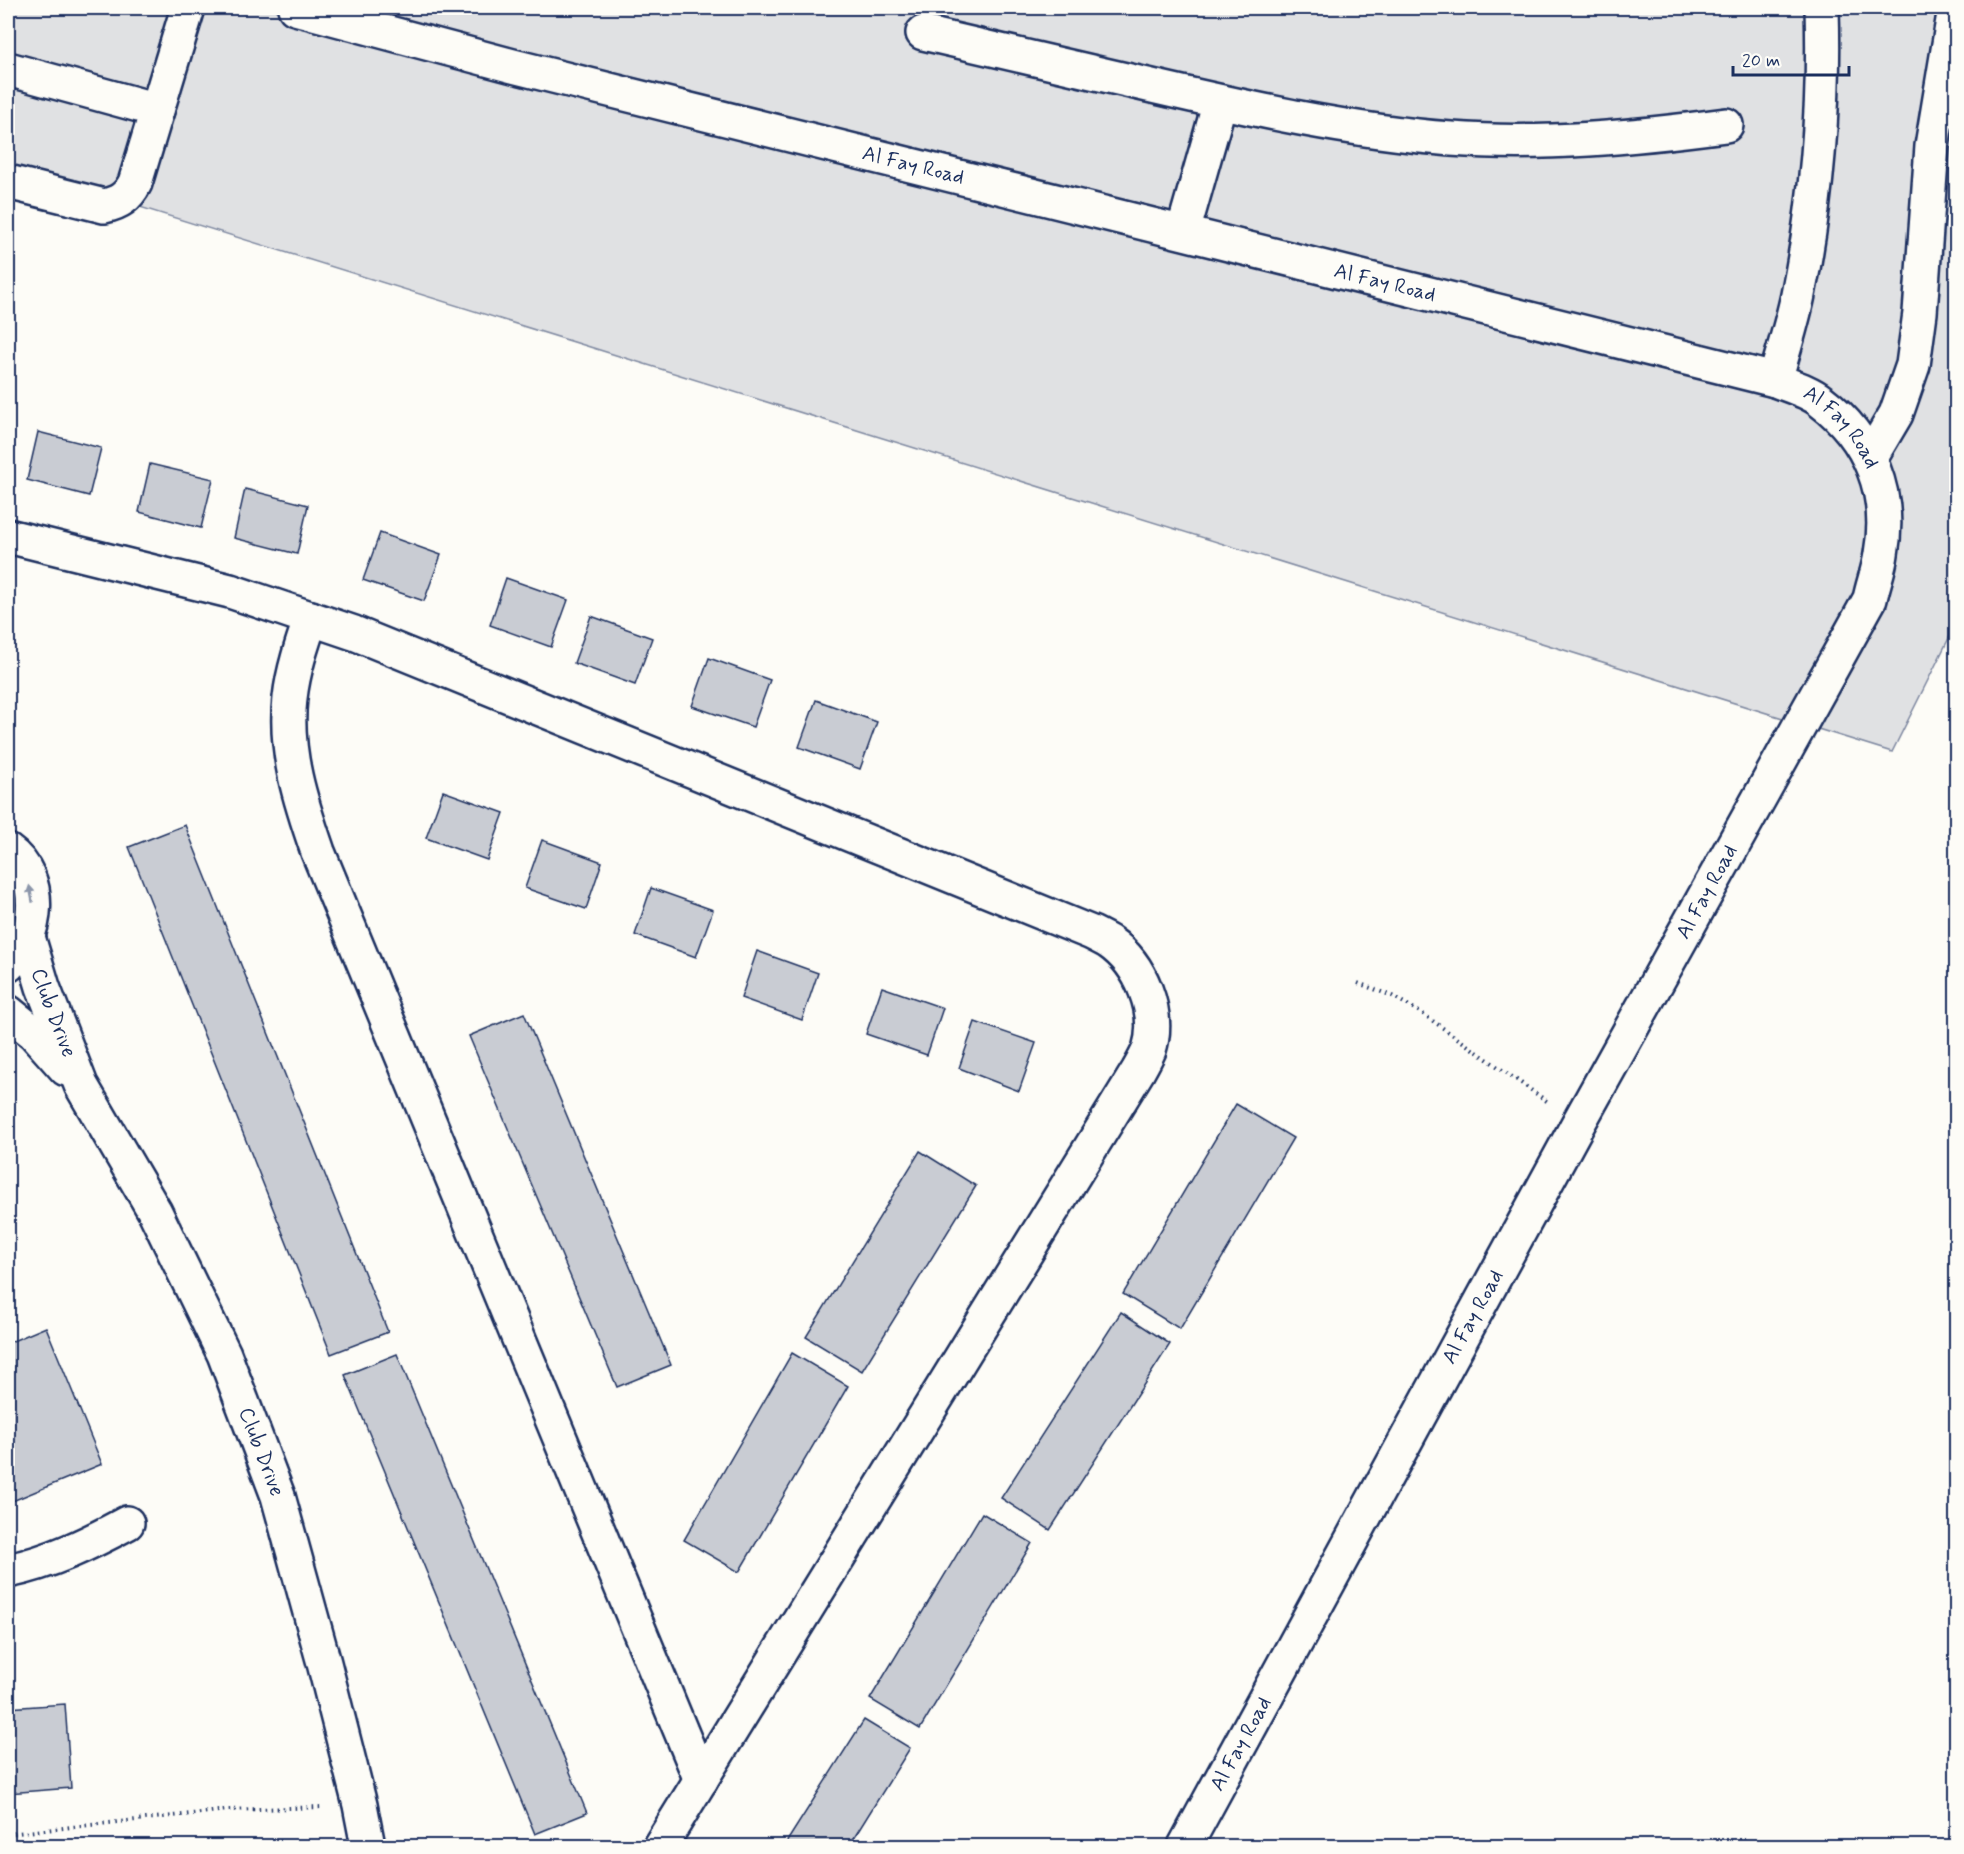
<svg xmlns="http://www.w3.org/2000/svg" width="1964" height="1854" viewBox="0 0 1964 1854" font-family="Mynerve,sans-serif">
	<rect width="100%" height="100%" fill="#fdfcf7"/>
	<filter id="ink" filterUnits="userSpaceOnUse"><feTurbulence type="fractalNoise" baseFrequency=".0167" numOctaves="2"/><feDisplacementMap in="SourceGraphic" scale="12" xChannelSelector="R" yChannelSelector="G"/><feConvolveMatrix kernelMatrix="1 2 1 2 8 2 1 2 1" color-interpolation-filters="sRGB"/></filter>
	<g filter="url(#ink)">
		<!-- green -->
		<path fill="#e0e1e3" stroke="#7e88a0" stroke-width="1.5" d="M8 8H1956V624L1892 752 8 166Z"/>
		<!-- building -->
		<path fill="#c9ccd3" stroke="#1b2f5e" stroke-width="1.5" d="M38 432 101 448 89 496 27 480Z
			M150 464 213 479 201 528 139 512Z
			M245 489 308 505 297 554 234 538Z
			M380 533 441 555 424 601 363 580Z
			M506 578 568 600 551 647 490 625Z
			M591 616 652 638 635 685 574 663Z
			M709 658 770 680 753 727 692 706Z
			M816 700 877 722 860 769 799 747Z
			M443 791 504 813 487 860 426 838Z
			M185 825 388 1332 331 1354 129 847Z
			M542 840 602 862 586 909 525 888Z
			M651 888 713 910 696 957 635 935Z
			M757 951 818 973 802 1020 741 998Z
			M882 987 943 1008 927 1055 866 1034Z
			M524 1013 671 1365 617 1387 469 1036Z
			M975 1022 1036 1043 1019 1091 959 1068Z
			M1236 1104 1293 1138 1180 1329 1123 1294Z
			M920 1151 976 1186 862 1371 806 1337Z
			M1121 1312 1170 1344 1050 1530 1001 1498Z
			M46 1327 102 1464 10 1502 8 1495V1343Z
			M792 1353 848 1386 739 1572 684 1540Z
			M397 1354 587 1813 535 1834 345 1375Z
			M982 1513 1032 1543 920 1729 870 1699Z
			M65 1704 71 1788 8 1793V1708Z
			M864 1720 910 1748 849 1846H784Z"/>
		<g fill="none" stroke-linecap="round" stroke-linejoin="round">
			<!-- minor casing -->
			<g stroke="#1b2f5e" stroke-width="38">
				<g id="minor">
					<path id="s1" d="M295 8 513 66 1775 380C1790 386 1809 391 1821 401 1870 438 1892 494 1881 554 1879 569 1873 584 1870 599L1578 1124 1185 1846"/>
					<path d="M923 33C999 51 1076 68 1152 86 1251 109 1349 131 1451 139 1543 146 1635 137 1726 125"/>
					<path d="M8 69 157 110"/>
					<path d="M8 182 104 206C119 203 128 197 135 183L188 8"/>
					<path d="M1183 232 1220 102"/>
					<path d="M1775 380C1783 352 1792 324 1798 295 1817 200 1825 105 1822 8"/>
					<path d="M1870 458 1896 414 1913 365 1920 313 1932 146 1955 8"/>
					<path d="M8 536 230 591 354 633 1092 933C1098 936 1104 939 1109 942 1141 964 1161 1012 1149 1050 1146 1057 1142 1064 1138 1071L660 1846"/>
					<path d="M311 618C302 644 293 671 290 698 284 752 301 803 318 852L701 1780"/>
					<path d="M8 851C45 877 39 937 8 965"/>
					<path id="s2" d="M28 937 43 987 81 1085 155 1212 224 1354 278 1496 324 1663 360 1805 368 1846"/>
					<path d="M8 1012 34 1033 66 1069"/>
					<path d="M8 1571C51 1562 88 1544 127 1523"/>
				</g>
			</g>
			<!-- path -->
			<path stroke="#1b2f5e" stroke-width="4" stroke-dasharray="1.5 4.5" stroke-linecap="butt" d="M1358 983 1392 996 1423 1014 1548 1102
				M8 1834 228 1810 323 1807"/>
			<!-- minor -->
			<use href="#minor" stroke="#fdfcf7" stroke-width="33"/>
		</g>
		<!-- one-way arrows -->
		<defs><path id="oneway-solid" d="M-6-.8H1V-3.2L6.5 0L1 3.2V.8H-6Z" transform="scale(1.5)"/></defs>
		<use fill="#8c96aa" href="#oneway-solid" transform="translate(31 894) rotate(-101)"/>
	</g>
	<g text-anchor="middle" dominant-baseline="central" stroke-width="6" stroke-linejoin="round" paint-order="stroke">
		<!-- street labels -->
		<g font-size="21" fill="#1b2f5e" stroke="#fdfcf7">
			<text stroke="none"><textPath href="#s1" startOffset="638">Al Fay Road</textPath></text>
			<text stroke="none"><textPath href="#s1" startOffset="1124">Al Fay Road</textPath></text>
			<text stroke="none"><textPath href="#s1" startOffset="1610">Al Fay Road</textPath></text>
			<text transform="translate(1707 892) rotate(-61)">Al Fay Road</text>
			<text stroke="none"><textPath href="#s2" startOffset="80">Club Drive</textPath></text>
			<text transform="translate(1473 1317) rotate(-61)">Al Fay Road</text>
			<text stroke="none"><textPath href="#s2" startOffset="567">Club Drive</textPath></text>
			<text transform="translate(1241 1744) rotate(-61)">Al Fay Road</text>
		</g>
	</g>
	<!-- margin -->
	<rect width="1964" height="1854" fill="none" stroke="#fdfcf7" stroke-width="30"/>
	<rect x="15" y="15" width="1934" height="1824" fill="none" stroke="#1b2f5e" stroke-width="2" filter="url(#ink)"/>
	<!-- scale -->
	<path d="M1733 66v9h116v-9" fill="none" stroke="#1b2f5e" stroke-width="3"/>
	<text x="1742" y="66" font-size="18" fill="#1b2f5e" stroke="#fdfcf7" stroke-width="4.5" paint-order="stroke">20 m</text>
</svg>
